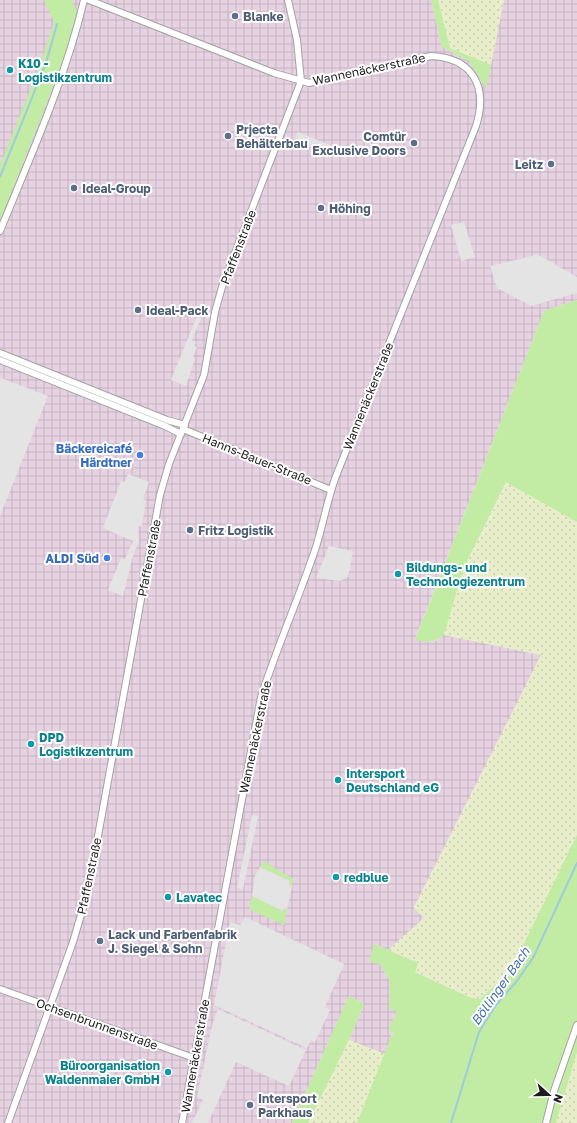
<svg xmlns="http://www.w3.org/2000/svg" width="577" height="1123" viewBox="0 0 577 1123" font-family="'Golos Text',sans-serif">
	<defs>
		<pattern id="industrial-grid" width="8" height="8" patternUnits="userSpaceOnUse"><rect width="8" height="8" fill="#e7d2e2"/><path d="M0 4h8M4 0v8" fill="none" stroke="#c6b4c1"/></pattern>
		<pattern id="farmland-dots" width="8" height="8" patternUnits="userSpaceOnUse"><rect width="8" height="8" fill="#e9eeca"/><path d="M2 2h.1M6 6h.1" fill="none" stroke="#c7ccad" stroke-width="1.8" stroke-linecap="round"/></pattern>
	</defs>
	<rect width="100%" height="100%" fill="#eeeae1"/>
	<!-- industrial -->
	<path fill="url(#industrial-grid)" d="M0 0H431L442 47 469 61 486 87 504 0H577V300L544 311 415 639 429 642 438 640 444 635 541 655 414 907 424 918 388 950 374 944 381 965 390 982 389 1008 397 1011 389 1030 393 1032 385 1054 349 1040 364 1004 349 996 292 1123H0Z"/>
	<!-- farmland -->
	<path fill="url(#farmland-dots)" d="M438 0H504L491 65 450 48Z
		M507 481 577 522V835L511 971 480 999 471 998 415 971 418 963 388 950 424 918 414 908 541 655 444 635 464 567Z
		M409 984 426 1123H308L349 1040 385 1054Z
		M577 1052V1123H556L573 1061Z"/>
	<!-- grass -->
	<path fill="#c2eba3" d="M44 0H72L77 11 75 27 66 54 0 221V165L40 65 54 22Z
		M431 0H438L450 48 491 65 486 88 469 61 442 47Z
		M577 300V522L506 482 464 567 444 635C434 643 427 642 415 640L544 311Z
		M577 835V1052L556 1123H357L393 1032 388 1030 397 1012 389 1008 390 982 381 965 369 961 374 944 418 963 415 972 471 998 480 999 511 970Z
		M264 861 293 879 292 887 289 886 290 881 260 867Z
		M252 896 283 911 284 908 287 909 284 925 249 909Z
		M349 996 364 1004 349 1040 308 1123H292Z"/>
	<!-- parking -->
	<path fill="#e4e4e4" d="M298 132 330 145 328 151 295 138Z
		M464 222 475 257 461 261 451 225Z
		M536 255H539L577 277V293L531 306 497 288 490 266Z
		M197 316 201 318 192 340 196 342 194 346 197 347 193 356 195 358 186 386 171 380Z
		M1 378 48 396 0 516V380Z
		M128 474 149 482 143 499 146 500 142 526H138L139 541 134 552 123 596 108 590 121 558 125 559 133 541 103 528 121 481 125 482Z
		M329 546 353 551 348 577 340 581 316 578Z
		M252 815 258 816 243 889 237 888Z
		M260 867 290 881 289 886 292 887 287 909 284 908 283 911 252 896 255 876Z
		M245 917 344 964 325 1007 330 1010 315 1042 311 1040 307 1048 214 1005 230 922 240 925Z
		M218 1009 306 1050 289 1086 236 1062 208 1123H192L203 1100 197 1097 212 1026Z"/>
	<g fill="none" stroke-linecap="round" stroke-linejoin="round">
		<!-- stream -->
		<path stroke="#9eccde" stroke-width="2" d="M0 177 46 63 57 24
			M451 1123 479 1032 496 1005 516 982 533 958 577 863"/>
		<!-- minor casing -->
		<g stroke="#a3a3a3" stroke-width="8">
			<path id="minor" d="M89 0 274 73 309 83 431 56C474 58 488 88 476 126L336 476C327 500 323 526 315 550 298 600 277 647 261 697L182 1123
				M0 231C31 155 65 80 84 0
				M0 353 167 420 185 425
				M0 360 165 426 181 434
				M183 429 331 490
				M0 989 194 1058
				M8 1123 73 942 88 891 160 495 169 464 204 375 215 312 222 287 301 81 297 40 288 0
				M546 1123 554 1091 577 1025"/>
		</g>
		<!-- minor -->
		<use href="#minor" stroke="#fff" stroke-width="6"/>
	</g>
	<!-- markers -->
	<g fill="#5c6f8a" stroke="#fff" stroke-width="1.5">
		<circle cx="235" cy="16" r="4"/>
		<circle cx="228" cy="136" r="4"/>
		<circle cx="414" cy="143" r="4"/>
		<circle cx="551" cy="164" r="4"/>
		<circle cx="74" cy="188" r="4"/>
		<circle cx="321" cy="208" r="4"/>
		<circle cx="138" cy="310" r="4"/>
		<circle cx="190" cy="530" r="4"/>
		<circle cx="100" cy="941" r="4"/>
		<circle cx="250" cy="1105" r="4"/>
	</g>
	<g fill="#0f9aa8" stroke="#fff" stroke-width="1.5">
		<circle cx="10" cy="70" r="4"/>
		<circle cx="398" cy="574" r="4"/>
		<circle cx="31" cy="744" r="4"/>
		<circle cx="338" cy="780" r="4"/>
		<circle cx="336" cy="877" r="4"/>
		<circle cx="168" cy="897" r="4"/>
		<circle cx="168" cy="1072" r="4"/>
	</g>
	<g fill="#3f7fe0" stroke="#fff" stroke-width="1.5">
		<circle cx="140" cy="455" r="4"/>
		<circle cx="107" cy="558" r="4"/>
	</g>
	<g text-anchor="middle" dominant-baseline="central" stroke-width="4" stroke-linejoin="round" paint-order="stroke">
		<!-- service labels -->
		<g font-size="12" font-weight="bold" fill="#4e5e75" stroke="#fff" text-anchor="start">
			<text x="243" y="16">Blanke</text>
			<text x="236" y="129">Prjecta<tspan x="236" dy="14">Behälterbau</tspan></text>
			<text x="406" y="136" text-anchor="end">Comtür<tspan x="406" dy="14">Exclusive Doors</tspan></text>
			<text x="543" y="164" text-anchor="end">Leitz</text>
			<text x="82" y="188">Ideal-Group</text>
			<text x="329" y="208">Höhing</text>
			<text x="146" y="310">Ideal-Pack</text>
			<text x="198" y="530">Fritz Logistik</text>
			<text x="108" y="934">Lack und Farbenfabrik<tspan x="108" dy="14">J. Siegel &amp; Sohn</tspan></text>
			<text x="258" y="1098">Intersport<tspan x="258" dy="14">Parkhaus</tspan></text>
		</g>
		<!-- culture labels -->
		<g font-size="12" font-weight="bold" fill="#0d838f" stroke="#fff" text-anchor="start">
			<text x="18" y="63">K10 -<tspan x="18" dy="14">Logistikzentrum</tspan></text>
			<text x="406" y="567">Bildungs- und<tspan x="406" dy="14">Technologiezentrum</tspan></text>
			<text x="39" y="737">DPD<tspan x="39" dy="14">Logistikzentrum</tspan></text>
			<text x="346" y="773">Intersport<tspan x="346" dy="14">Deutschland eG</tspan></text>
			<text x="344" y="877">redblue</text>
			<text x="176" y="897">Lavatec</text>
			<text x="160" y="1065" text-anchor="end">Büroorganisation<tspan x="160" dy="14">Waldenmaier GmbH</tspan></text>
		</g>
		<!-- street labels -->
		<g font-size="12" fill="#1c1c1c" stroke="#fff">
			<text transform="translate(369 69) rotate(-12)">Wannenäckerstraße</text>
			<text transform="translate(238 247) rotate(-69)">Pfaffenstraße</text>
			<text transform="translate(368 396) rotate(-68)">Wannenäckerstraße</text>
			<text transform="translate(257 459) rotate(22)">Hanns-Bauer-Straße</text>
			<text transform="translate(149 558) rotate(-79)">Pfaffenstraße</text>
			<text transform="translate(255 737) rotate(-78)">Wannenäckerstraße</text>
			<text transform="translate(89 876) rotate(-78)">Pfaffenstraße</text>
			<text transform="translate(97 1024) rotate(20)">Ochsenbrunnenstraße</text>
			<text transform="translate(195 1056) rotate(-80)">Wannenäckerstraße</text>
		</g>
		<!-- shop labels -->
		<g font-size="12" font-weight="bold" fill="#366cbe" stroke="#fff" text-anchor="end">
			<text x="132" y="448">Bäckereicafé<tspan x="132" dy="14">Härdtner</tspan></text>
			<text x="99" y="558">ALDI Süd</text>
		</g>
		<!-- water labels -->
		<g font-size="13" font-style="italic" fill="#4573af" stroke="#fff">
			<text transform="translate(500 986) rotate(-55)">Böllinger Bach</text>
		</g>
	</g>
	<!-- north arrow -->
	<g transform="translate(549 1095) rotate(111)" stroke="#ffffff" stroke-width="3" paint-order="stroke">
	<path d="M0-3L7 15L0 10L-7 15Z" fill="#1c1c1c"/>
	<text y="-6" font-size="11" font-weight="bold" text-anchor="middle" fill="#1c1c1c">N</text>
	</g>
</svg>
